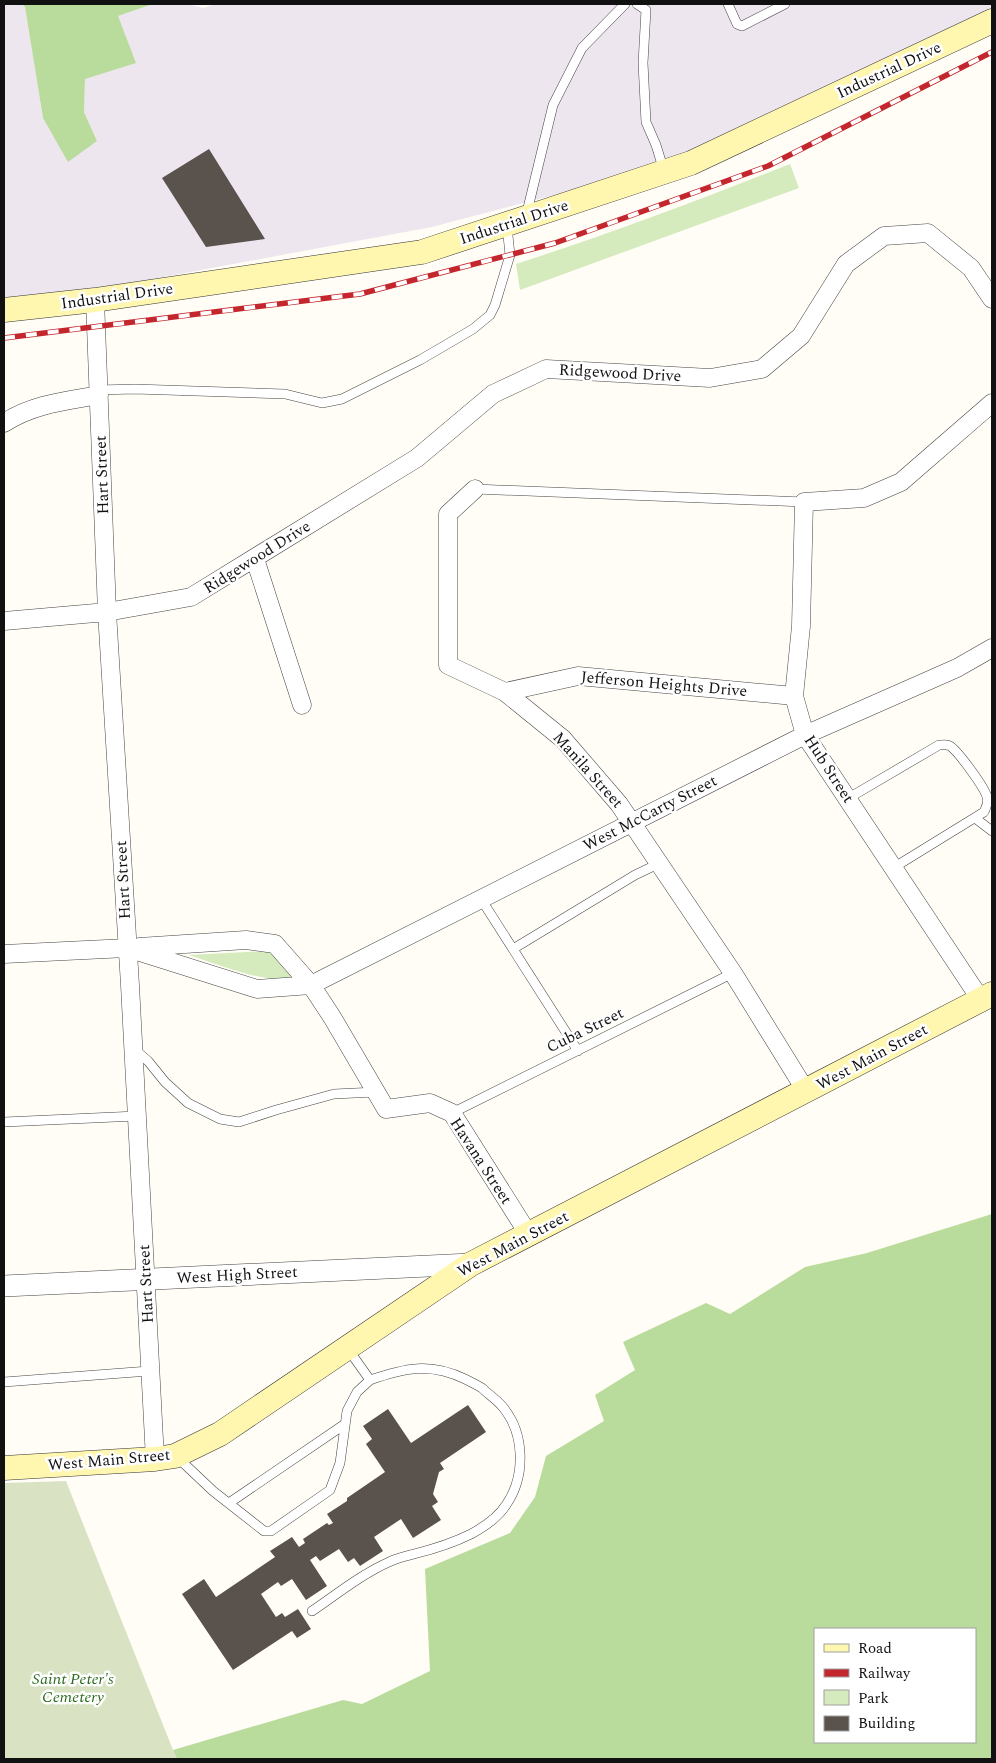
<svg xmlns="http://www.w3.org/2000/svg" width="996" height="1763" viewBox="0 0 996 1763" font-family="Spectral,serif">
	<rect width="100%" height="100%" fill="#fffdf5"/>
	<!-- industrial -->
	<path fill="#eee6ef" d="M4 4H22L25 6 43 118 97 141 84 112 85 78 118 16 153 4H188L203 8 216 4H992V10L661 167 432 227 84 292 4 300Z"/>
	<!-- green -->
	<path fill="#d5ebbd" d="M790 164 799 188 520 290 516 264C609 234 700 200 790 164Z
		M268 951 276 954 293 978C268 985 214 963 189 955Z"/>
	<!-- forest -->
	<path fill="#b9dc9c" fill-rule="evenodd" d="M22 4H153L118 16 136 63 85 79 84 112 97 141 68 162 43 118 25 7Z
		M992 1214V1759H177L173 1750 343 1700 362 1704 430 1671 425 1569 510 1533 535 1497 546 1456 604 1421 595 1395 635 1370 623 1342 706 1303 730 1314 805 1267 867 1253ZM815 1629H975V1742H815Z"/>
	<!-- cemetery -->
	<path fill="#d9e3c4" d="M66 1481 173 1750 177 1759H4V1483Z"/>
	<!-- building -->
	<path fill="#5a524d" d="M209 149 265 239 206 247 162 178Z
		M468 1405 486 1432 440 1463 444 1469 439 1472 433 1494 438 1502 432 1506 441 1520 413 1538 401 1519 374 1537 383 1551 360 1566 354 1558 348 1562 339 1549 320 1561 316 1556 310 1560 327 1586 306 1600 292 1579 281 1586 278 1582 261 1594 276 1617 282 1613 285 1617 298 1609 311 1629 297 1638 292 1631 233 1670 182 1594 204 1579 216 1597 275 1557 270 1551 292 1537 299 1547 305 1543 303 1539 327 1523 329 1525 333 1523 327 1514 347 1501V1498L385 1472 366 1444 372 1439 363 1426 388 1409 411 1443Z"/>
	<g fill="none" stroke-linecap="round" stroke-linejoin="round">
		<!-- service casing -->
		<g stroke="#444" stroke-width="10">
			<path id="service" d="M637 4 646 10 643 63 646 122 656 145 664 171
				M728 4 737 24 742 26 785 4
				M526 216 553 105 582 48 625 4
				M99 390 135 389 285 394 322 403 342 399 420 360 473 329 490 315 495 305 510 255 507 226
				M475 489 804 502
				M847 799 939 745C943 745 947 744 950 746 958 751 985 788 987 797 989 803 986 807 984 812L893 868
				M975 818 992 831
				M481 899 578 1051
				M513 949 635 875 660 863
				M134 1049 148 1061 165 1082 188 1103 220 1119 239 1122 276 1110 334 1094 376 1092
				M452 1113 733 973
				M4 1122 137 1116
				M4 1382 149 1371
				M177 1457 213 1491 264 1531H271L330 1490 340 1463 347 1411 357 1392 370 1380 348 1349
				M229 1503 345 1424
				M312 1611C337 1594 362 1574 389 1562 397 1558 406 1556 414 1554 434 1549 453 1543 471 1534 484 1527 499 1516 506 1505 526 1476 525 1433 502 1406 496 1399 488 1394 482 1388 477 1385 471 1382 465 1379 430 1362 405 1368 370 1380"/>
		</g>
		<!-- minor casing -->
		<g stroke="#444" stroke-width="19">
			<path id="minor" d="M95 300 107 612 130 985 155 1459
				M4 423C33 404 66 401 99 395
				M475 489 448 514V665L505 692 563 739 619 804 733 973 806 1091
				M255 559 302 705
				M4 621 107 612 191 597 417 458 493 394 546 369 710 378 762 369 801 336 846 264 884 236 928 233 971 268 992 299
				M505 692 578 676 794 696
				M139 947 246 940 275 944 311 985 332 1017 386 1109 430 1103 452 1113 529 1235
				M4 954 127 948 257 989 311 985 805 735 957 668 992 648
				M981 1000 805 735 794 696 801 626 804 502 864 498 901 482 992 403"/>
		</g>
		<!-- tertiary casing -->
		<g stroke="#444" stroke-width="22">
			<path id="tertiary" d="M4 1286 471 1264"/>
		</g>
		<!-- secondary casing -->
		<g stroke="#333" stroke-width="25">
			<path id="secondary" d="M4 310 95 300 422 252 691 163 992 21
				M4 1468 155 1459 175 1456 220 1434 471 1264 992 994"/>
		</g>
		<!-- service -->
		<use href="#service" stroke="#fff" stroke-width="9"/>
		<!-- minor -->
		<use href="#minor" stroke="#fff" stroke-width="18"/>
		<!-- tertiary -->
		<use href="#tertiary" stroke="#fff" stroke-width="21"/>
		<!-- secondary -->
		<use href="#secondary" stroke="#fff6b0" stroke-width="24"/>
		<!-- rail casing -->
		<g stroke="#c4262e" stroke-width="5.5">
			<path id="rail" d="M4 338 360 294 555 243 768 166 992 52"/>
		</g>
		<!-- rail -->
		<use href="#rail" stroke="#fff" stroke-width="4" stroke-dasharray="11" stroke-linecap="butt"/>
	</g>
	<g text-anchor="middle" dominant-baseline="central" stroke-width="5" stroke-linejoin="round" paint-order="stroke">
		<!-- street labels -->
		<g font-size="16" fill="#111" stroke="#fff">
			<text transform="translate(889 70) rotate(-25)">Industrial Drive</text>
			<text transform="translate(514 222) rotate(-18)">Industrial Drive</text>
			<text transform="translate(117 296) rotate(-8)">Industrial Drive</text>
			<text transform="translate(620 373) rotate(3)">Ridgewood Drive</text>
			<text transform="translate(102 475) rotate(-92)">Hart Street</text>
			<text transform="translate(257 557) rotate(-32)">Ridgewood Drive</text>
			<text transform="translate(664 684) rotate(5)">Jefferson Heights Drive</text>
			<text transform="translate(829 769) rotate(57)">Hub Street</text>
			<text transform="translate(588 770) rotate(48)">Manila Street</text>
			<text transform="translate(650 813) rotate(-27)">West McCarty Street</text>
			<text transform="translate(123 880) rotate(-93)">Hart Street</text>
			<text transform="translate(585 1030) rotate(-26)">Cuba Street</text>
			<text transform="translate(872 1057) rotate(-28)">West Main Street</text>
			<text transform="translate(481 1161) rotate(57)">Havana Street</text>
			<text transform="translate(513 1244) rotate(-28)">West Main Street</text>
			<text transform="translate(237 1275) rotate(-3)">West High Street</text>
			<text transform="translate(146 1284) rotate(-93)">Hart Street</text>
			<text transform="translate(109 1460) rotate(-5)">West Main Street</text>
		</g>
		<!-- park labels -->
		<g font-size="16" font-style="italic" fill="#2f6b1f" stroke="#fff">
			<text x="73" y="1679">Saint Peter's<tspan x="73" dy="18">Cemetery</tspan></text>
		</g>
	</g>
	<!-- border -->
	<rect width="996" height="1763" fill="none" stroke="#111111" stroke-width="10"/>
	<!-- legend -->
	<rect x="814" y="1628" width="162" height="115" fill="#ffffff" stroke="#a0a0a0"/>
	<rect x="824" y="1644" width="25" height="8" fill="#fff6b0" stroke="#a0a0a0"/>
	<text x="858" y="1653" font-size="15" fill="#111111">Road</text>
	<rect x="824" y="1669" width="25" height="8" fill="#c4262e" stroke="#a0a0a0"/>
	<text x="858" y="1678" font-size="15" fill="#111111">Railway</text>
	<rect x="824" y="1690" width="25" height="15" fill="#d5ebbd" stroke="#a0a0a0"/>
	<text x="858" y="1703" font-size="15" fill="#111111">Park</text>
	<rect x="824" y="1716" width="25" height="15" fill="#5a524d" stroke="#a0a0a0"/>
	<text x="858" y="1728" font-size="15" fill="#111111">Building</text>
</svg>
